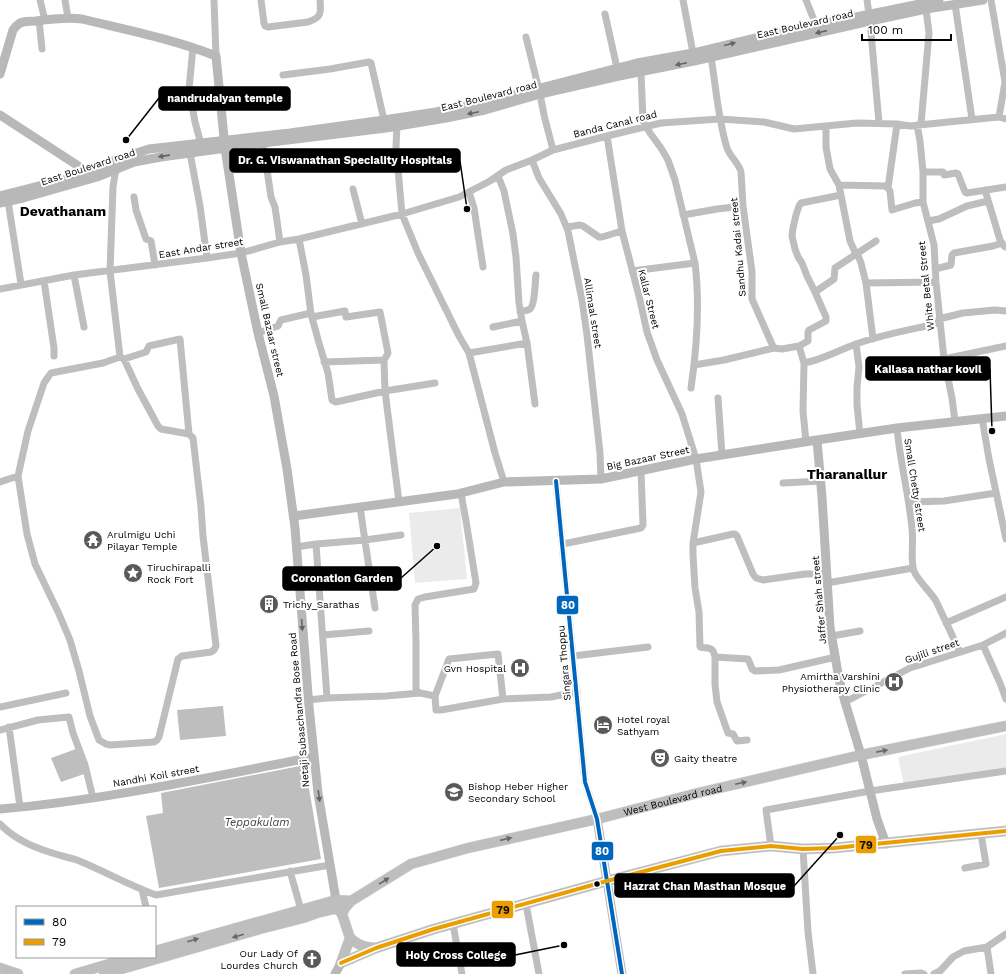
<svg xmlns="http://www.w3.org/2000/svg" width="1006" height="974" viewBox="0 0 1006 974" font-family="'Work Sans',sans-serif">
	<rect width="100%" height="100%" fill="#fff"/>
	<!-- green -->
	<path fill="#ebebeb" d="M460 508 467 579 415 583 409 513Z
		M1006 734V770L904 785 898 757Z"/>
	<!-- water -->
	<path fill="#bebebe" d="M223 706 226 736 180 740 177 710Z
		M76 749 87 773 61 782 51 758Z
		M305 765 321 859 159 888 146 816 163 813 161 793Z"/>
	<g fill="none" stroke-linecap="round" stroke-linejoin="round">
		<!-- primary casing -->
		<g stroke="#dbdbdb" stroke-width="11">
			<g id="primary">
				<path id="s1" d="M342 914 345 908 351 901 411 864 468 848 597 819 698 793 861 755 1006 726"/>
				<path d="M350 938C359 946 365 947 376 948"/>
				<path d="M155 951 336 900 351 901"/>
				<path d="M341 963 376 948 434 929 607 881 721 851 771 846 803 849 834 848 1006 831"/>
				<path d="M0 968 18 974"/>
				<path d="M75 974 133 957"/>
				<path d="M104 974 260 929 303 918 317 913 334 909 339 910 342 914 350 938 341 963"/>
			</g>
		</g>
		<!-- street -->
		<path stroke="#bebebe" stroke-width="7" d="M40 0 45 20
			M65 0 68 18
			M214 0 216 56
			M261 0 264 23 265 26 268 27 308 22C322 17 321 13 320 0
			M683 0 693 53
			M806 0 816 25
			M867 0 869 14
			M991 0 1005 82 999 117
			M955 4 972 119
			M605 14 617 68
			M39 20 42 49
			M870 21 879 123
			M526 37 540 94 544 115 553 150
			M193 47 189 89 195 122 201 144
			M711 57C716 87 718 119 727 148 730 157 739 163 741 172L743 206 752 272V299L771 342 774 348 782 349 799 346 804 363 803 411 806 442
			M283 75 330 69 369 62 371 63 384 120
			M921 124 929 33 926 9
			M397 125 396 147 402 214 418 253 459 336 469 353 495 453 504 482
			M917 125 920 141 923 172V202L934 245 936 282 944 359 952 398 955 421
			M826 126V147L830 169 839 185 850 241 855 252 857 253 861 263 866 283 873 339
			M607 136 622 231 640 300 647 332 657 360 682 414 696 459 701 492 693 543V555L695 588 699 612 700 647C709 649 713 646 715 657L748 659 749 661 752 669 755 671 779 670 836 657
			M263 143 271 197 275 207 280 242
			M190 153 200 206 207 258
			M532 160 539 178 561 214 568 231 582 300 587 335 600 453 601 479
			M116 169 113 187 110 271 120 357 124 359 138 389 158 426 161 429 189 434 193 438 201 507 203 536 216 646 214 650 211 652 182 656 178 659 159 737 157 740 154 742 110 745 106 744 99 740 90 716 79 671 70 640 59 614 35 564 27 534 18 476 28 431 44 383 48 377 51 373 103 363 120 357
			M923 172H943L944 175 956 173 958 174 965 192 967 193 1006 187
			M498 176 504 191 513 234 516 257 519 303 522 321 527 343 535 404
			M839 185 885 186 887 187 890 191 892 210 915 203 923 202
			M888 188 897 124
			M353 189 362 224
			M985 190 1000 240 1004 246 1006 247
			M469 192 474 208 483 267
			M134 197 136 210 146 239 151 241 155 265
			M8 201 21 284
			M683 215 717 209 743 206
			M928 221 939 219 967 206 988 201
			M567 227 580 225 583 226 599 237H602L622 231
			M299 239 306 275 311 314 319 343 328 373 332 400 336 402 385 391 435 383
			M935 269 951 265 952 255 954 253 993 246 1002 243
			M632 271 695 263 675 180 668 160 661 148 650 133 643 121 641 72
			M74 275 84 327
			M44 281 54 348V356
			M866 283 936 282
			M0 289 74 275 207 258 241 253 280 242 299 239 402 214 459 197 490 181 506 170 532 160 553 150 607 136 661 123 720 119 764 122 794 129 857 123 897 124 910 126 948 122 999 117 1006 119
			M815 292 807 276 802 263 798 257 795 249 792 236 793 228 796 215 799 206 801 203 841 195
			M520 312C523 311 527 311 530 309 535 305 535 282 536 275
			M312 317 345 311 346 317 380 312 388 353 387 355 384 360
			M939 319 963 313 995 310 1006 311
			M493 327 522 321
			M258 333 278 326 281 320 311 313
			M856 344 859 367 857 387V405L860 434
			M799 346 808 341V332L809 330 826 321V317L815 292 834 279 835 268 876 241
			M469 353 527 343
			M124 359 146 352 149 346 180 339 189 434
			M944 359 1006 346
			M324 362 384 360 385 391 399 502
			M804 363C821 360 835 352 851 346 873 337 898 332 922 327 928 326 933 323 940 323
			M694 365 724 360 774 348
			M691 388C697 347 700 304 695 263
			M718 398 722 455
			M982 418 989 459 1006 539
			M897 428C900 462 909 495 912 529 914 541 910 561 914 571 918 581 930 591 936 601L960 652
			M556 481 585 782 597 819
			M0 482 18 476
			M783 483 821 481
			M909 502 944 501 996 493
			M360 507 375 608
			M693 543 733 534H735L737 536 753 574 756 578 763 580 805 574H827
			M316 544 365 540 401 535
			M563 544 641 528 643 525 641 471
			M296 547 316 544 327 698 308 700
			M827 583 913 568
			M946 623 1006 597
			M323 635 369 631
			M832 636 860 631
			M983 645 1000 683 1006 699
			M573 656 648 647
			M715 657V684L717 702 728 733 733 734 737 741 747 740
			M420 693 416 690V642L415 605 418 599 425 597 474 589 476 583 466 521 461 493
			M435 696 449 659 498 654 503 699
			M327 698 386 696 420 693 435 696 436 710H441L503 699 551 697 577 692
			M845 702 910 668 983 645 1006 633
			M0 707 66 693
			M9 727 20 807
			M0 730 38 720 69 717 73 733 85 765 93 798
			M0 824C16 841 38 849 59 855 65 857 71 858 77 860 104 871 129 885 156 895L330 865
			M771 846 766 810 870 791 1006 771
			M803 849 808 932 813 974
			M965 868 986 864 981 834
			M290 871 301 910
			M142 890 146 907
			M526 904 539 974
			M453 924 462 974
			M987 947 991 974
			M905 974 921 973 924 974
			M934 974 940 971 953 957 964 951 987 947 1006 934"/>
		<!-- secondary -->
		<path stroke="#b8b8b8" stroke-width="9" d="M0 74 13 30C15 27 17 25 20 23 25 21 31 21 36 21 51 19 67 17 82 19 127 30 173 39 216 56L225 148 241 253 258 333 274 396 287 469 295 528 309 707 318 793 336 900
			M0 115 83 169 91 174
			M0 196 66 179 88 172 118 159 149 149 290 133 384 120 436 112 498 99 637 63 693 53 763 36 939 0
			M0 203 23 198 97 177 134 162 161 157 263 143 386 128 446 118 485 110 540 94 619 76 694 61 870 21 926 9 983 0
			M817 440 822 497 830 627 839 679 845 702 861 755 877 819 886 844
			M294 516 457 494 504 482 601 479 696 459 817 440 897 428 1006 416
			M0 809C106 800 210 777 314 757
			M597 819 622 974
			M335 974 341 963"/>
		<!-- primary -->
		<use href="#primary" stroke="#bebebe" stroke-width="10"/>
		<!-- bus-1 casing -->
		<g stroke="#fff" stroke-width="7">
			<path id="bus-1" d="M556 481 585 782 597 819 622 974"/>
		</g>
		<!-- bus-2 casing -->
		<g stroke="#fff" stroke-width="7">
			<path id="bus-2" d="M341 963 376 948 434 929 607 881 721 851 771 846 803 849 834 848 1006 831"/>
		</g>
		<!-- bus-1 -->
		<use href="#bus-1" stroke="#0065bd" stroke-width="4"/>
		<!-- bus-2 -->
		<use href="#bus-2" stroke="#eb9e00" stroke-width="4"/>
	</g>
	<!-- one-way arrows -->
	<defs><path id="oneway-solid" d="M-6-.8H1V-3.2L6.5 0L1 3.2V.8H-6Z"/></defs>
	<g fill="#656565">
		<use href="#oneway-solid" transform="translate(821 32) rotate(167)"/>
		<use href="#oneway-solid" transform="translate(730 44) rotate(-14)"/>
		<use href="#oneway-solid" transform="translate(681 64) rotate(168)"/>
		<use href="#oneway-solid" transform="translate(473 113) rotate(168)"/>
		<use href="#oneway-solid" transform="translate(164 156) rotate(172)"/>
		<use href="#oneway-solid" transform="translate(302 625) rotate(86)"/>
		<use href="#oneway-solid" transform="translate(319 796) rotate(82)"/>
	</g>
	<g fill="#686868">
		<use href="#oneway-solid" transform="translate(882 751) rotate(-11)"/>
		<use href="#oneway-solid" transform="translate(741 783) rotate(-12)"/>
		<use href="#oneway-solid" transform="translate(506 839) rotate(-13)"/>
		<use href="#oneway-solid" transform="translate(384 881) rotate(-32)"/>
		<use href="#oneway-solid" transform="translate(238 936) rotate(164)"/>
		<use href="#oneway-solid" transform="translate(193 940) rotate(-16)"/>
	</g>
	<!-- icons -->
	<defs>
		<g id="temple-disc" transform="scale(1)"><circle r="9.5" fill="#595959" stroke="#fff"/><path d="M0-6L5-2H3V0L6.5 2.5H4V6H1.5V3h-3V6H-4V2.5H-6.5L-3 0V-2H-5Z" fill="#fff"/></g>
		<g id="sight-disc" transform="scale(1)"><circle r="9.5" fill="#595959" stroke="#fff"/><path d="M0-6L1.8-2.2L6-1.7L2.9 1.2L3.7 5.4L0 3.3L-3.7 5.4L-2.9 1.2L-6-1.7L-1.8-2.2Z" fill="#fff"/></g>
		<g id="building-disc" transform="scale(1)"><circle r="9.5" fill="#595959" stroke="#fff"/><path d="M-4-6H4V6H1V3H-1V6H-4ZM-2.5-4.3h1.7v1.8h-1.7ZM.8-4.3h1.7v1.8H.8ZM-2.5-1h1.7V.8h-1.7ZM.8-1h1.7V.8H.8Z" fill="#fff"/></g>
		<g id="hospital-disc" transform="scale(1)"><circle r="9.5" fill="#595959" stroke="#fff"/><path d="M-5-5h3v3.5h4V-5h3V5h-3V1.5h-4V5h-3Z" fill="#fff"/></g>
		<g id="hotel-disc" transform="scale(1)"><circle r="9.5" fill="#595959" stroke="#fff"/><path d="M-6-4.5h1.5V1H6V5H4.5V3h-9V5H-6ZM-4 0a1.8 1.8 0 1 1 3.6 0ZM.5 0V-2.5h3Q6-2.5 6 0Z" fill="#fff"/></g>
		<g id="theatre-disc" transform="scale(1)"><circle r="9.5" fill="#595959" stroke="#fff"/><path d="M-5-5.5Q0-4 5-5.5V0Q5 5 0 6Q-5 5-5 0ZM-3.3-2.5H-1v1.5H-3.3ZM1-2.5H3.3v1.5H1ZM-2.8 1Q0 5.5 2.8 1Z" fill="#fff"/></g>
		<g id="school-disc" transform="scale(1)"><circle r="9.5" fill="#595959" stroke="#fff"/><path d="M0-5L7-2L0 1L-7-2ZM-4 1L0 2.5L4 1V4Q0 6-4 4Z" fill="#fff"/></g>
		<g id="church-disc" transform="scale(1)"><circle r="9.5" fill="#595959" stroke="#fff"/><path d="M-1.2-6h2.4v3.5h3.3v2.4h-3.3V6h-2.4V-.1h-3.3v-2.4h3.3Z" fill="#fff"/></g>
	</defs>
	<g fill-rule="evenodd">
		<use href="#temple-disc" x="93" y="540"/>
		<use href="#sight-disc" x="133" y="573"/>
		<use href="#building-disc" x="269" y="604"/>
		<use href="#hospital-disc" x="520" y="668"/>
		<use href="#hospital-disc" x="894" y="682"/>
		<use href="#hotel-disc" x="603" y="725"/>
		<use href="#theatre-disc" x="660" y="758"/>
		<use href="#school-disc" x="454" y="792"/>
		<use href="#church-disc" x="312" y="959"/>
	</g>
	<!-- markers -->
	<circle fill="#000" stroke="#fff" stroke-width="1.5" cx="597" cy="884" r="3.5"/>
	<g text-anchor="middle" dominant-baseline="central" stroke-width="4" stroke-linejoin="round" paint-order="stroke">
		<!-- street labels -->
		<g font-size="10" fill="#000" stroke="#fff">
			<text transform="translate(805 24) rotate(-13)">East Boulevard road</text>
			<text transform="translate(489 96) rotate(-14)">East Boulevard road</text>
			<text transform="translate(615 124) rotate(-14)">Banda Canal road</text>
			<text transform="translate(88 167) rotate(-18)">East Boulevard road</text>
			<text transform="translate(738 247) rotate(-95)">Sandhu Kadai street</text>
			<text transform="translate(201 248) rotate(-9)">East Andar street</text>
			<text transform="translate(926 286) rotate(-96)">White Betal Street</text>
			<text transform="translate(649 299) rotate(76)">Kallar Street</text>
			<text transform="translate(593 313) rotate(81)">Allimaal street</text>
			<text transform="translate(270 330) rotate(77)">Small Bazaar street</text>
			<text transform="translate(648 458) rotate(-12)">Big Bazaar Street</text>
			<text transform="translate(915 485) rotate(81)">Small Chetty street</text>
			<text transform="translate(819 600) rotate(-95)">Jaffer Shah street</text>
			<text transform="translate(932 651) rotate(-19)">Gujili street</text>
			<text transform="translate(564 663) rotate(-95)">Singara Thoppu</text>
			<text transform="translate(299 710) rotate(-95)">Netaji Subaschandra Bose Road</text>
			<text transform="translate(156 776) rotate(-10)">Nandhi Koil street</text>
			<text stroke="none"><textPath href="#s1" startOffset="356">West Boulevard road</textPath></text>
		</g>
		<!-- poi labels -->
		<g font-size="10" fill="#000" stroke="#fff" text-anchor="start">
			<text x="107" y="534">Arulmigu Uchi<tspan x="107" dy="12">Pilayar Temple</tspan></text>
			<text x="147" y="567">Tiruchirapalli<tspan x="147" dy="12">Rock Fort</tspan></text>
			<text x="283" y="604">Trichy_Sarathas</text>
			<text x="506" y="668" text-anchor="end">Gvn Hospital</text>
			<text x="880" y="676" text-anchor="end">Amirtha Varshini<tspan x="880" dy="12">Physiotherapy Clinic</tspan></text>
			<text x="617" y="719">Hotel royal<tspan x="617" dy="12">Sathyam</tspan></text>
			<text x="674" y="758">Gaity theatre</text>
			<text x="468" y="786">Bishop Heber Higher<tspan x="468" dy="12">Secondary School</tspan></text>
			<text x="298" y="953" text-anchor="end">Our Lady Of<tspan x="298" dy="12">Lourdes Church</tspan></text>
		</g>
		<!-- water labels -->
		<g font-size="11" font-style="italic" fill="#434343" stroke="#fff">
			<text x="257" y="822">Teppakulam</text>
		</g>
		<!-- district labels -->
		<g font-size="14" font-weight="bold" fill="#000" stroke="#fff">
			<text x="63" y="211">Devathanam</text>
			<text x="847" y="474">Tharanallur</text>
		</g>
	</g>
	<!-- callouts -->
	<path fill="none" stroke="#000" stroke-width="1.5" d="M126 140L159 98M467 209L460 161M992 431L990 369M437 546L401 578M840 835L794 886M564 945L515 955"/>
	<g fill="#000" stroke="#fff" stroke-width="1.5">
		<circle cx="126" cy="140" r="4"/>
		<circle cx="467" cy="209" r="4"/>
		<circle cx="992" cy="431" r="4"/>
		<circle cx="437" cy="546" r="4"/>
		<circle cx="840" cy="835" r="4"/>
		<circle cx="564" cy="945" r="4"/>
	</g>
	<g fill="#000" stroke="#000" stroke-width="1.5">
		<rect x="159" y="87" width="131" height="23" rx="4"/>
		<rect x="230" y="149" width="230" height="23" rx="4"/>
		<rect x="866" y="357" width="124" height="23" rx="4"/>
		<rect x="283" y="567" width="118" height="23" rx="4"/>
		<rect x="615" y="874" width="179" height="23" rx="4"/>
		<rect x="397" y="943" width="118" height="23" rx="4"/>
	</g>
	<g font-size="11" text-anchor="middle" font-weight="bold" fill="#fff">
		<text x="225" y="102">nandrudaiyan temple</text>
		<text x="345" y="164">Dr. G. Viswanathan Speciality Hospitals</text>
		<text x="928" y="373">Kailasa nathar kovil</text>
		<text x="342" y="582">Coronation Garden</text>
		<text x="705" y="890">Hazrat Chan Masthan Mosque</text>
		<text x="456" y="959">Holy Cross College</text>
	</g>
	<g stroke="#fff" stroke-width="1.5">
		<rect x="556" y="595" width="23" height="20" rx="4" fill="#0065bd"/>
		<rect x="855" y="835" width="22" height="19" rx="4" fill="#eb9e00"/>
		<rect x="591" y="841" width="23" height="20" rx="4" fill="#0065bd"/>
		<rect x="491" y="900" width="23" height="19" rx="4" fill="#eb9e00"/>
	</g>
	<g font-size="11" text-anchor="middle" font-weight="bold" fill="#fff">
		<text x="568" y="609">80</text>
		<text x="602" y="855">80</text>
	</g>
	<g font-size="11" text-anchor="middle" font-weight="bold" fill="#111">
		<text x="866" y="849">79</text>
		<text x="503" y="914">79</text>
	</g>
	<!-- legend -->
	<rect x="16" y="906" width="140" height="52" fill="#ffffff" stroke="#999999"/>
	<rect x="24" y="919" width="20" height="6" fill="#0065bd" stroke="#999999"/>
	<text x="52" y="926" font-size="12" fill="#000000">80</text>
	<rect x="24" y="939" width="20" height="6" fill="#eb9e00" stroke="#999999"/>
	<text x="52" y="946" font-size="12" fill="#000000">79</text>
	<!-- scale -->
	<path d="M862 34v6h89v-6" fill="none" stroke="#000000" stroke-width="2"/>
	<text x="868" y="34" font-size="12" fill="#000000" stroke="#ffffff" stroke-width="3" paint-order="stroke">100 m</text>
</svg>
